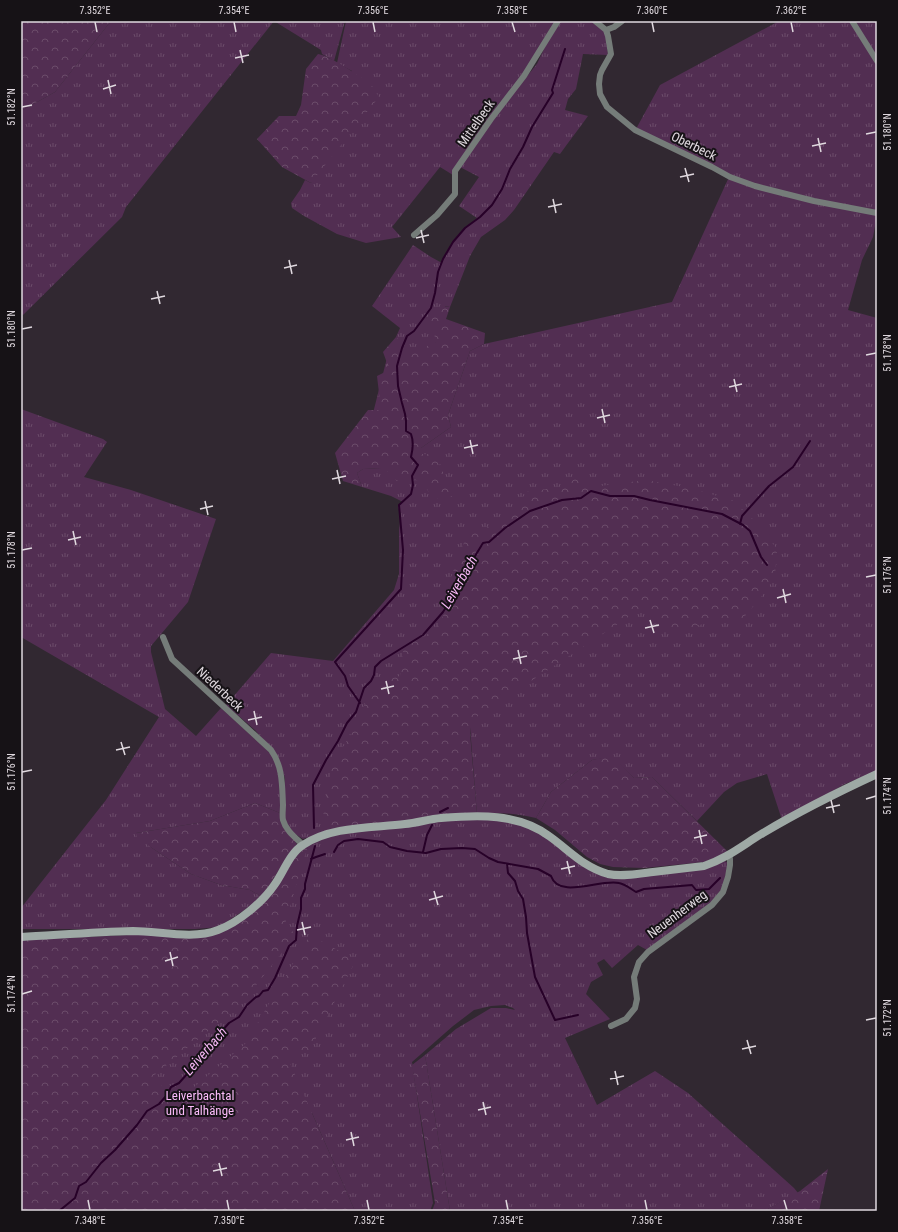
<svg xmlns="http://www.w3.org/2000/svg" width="898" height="1232" viewBox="0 0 898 1232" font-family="'Roboto Condensed',sans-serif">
	<defs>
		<pattern id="grass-tufts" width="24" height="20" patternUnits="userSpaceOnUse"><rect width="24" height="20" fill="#522e52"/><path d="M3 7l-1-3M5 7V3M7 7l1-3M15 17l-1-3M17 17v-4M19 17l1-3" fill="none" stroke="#6b4c6a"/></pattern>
		<pattern id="forest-crowns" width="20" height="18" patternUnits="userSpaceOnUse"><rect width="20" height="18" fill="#522e52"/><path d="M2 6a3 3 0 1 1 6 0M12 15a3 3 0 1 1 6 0" fill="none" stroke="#6b4c6a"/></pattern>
	</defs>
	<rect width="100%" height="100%" fill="#312831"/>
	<!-- grass -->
	<path fill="url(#grass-tufts)" d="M111 21H345L334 61 322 54 321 50 274 21 126 207 122 217 23 315 21 312V111L55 92Z
		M346 21H557L523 75 453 175 440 167 392 227 401 237 366 243 337 234 304 216 292 208 291 203 300 190 305 180 311 183 352 71 337 63Z
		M561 21H592L606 32 608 55 583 54 576 89 568 99 565 110 588 116C579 129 569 141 560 154L554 152 514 210 505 220 481 237 470 256 450 307 445 306 436 342 413 392 422 454 421 448 451 427 448 415 470 351 484 344 672 302 729 177 877 215 873 237 862 260 848 310 877 318V771L845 784 782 820 767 774 737 783 724 792 697 821 652 777 634 778 612 757 592 760 551 792 536 818C516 813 497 812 477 814L470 727V818H487L531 827 610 878 725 861 728 863 722 893 711 905 647 950 638 945 612 968 604 959 597 963 603 975 591 982 586 994 610 1019 565 1038 597 1105 655 1071 688 1093 794 1188 798 1193 764 1211H450L425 1055 456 1029 491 1008H506L515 1010 513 1008 505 1005 491 1006 474 1010 453 1026 412 1062 433 1203 430 1211H355L312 1113 21 1211 200 978 309 844 306 838 303 839 292 832 284 821 285 778 278 757 255 730 226 705 271 653 333 661 394 590 399 574V530L401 514 398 507 403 502 391 496 362 487 357 473 363 469 381 468 370 425 388 354 397 339 396 337 400 328 372 306 413 245 431 257 442 263 447 251 458 235 477 218 459 206 479 177 460 167 492 119 537 64 550 36Z
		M779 21H850L877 65V212L778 191 730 176 636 129 660 85Z
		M854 21H877V56Z
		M21 409 103 439 107 442 84 477 131 490 216 519 188 602 151 646V652L165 709 196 736 221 708 266 749 275 758 280 779V813L255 803 210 821 136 833 152 848 191 874 221 885 250 890 262 897 258 901 219 927 195 929H21V908L106 800 159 717 21 637Z"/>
	<!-- forest -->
	<path fill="url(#forest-crowns)" d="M21 21H111L55 92 21 111Z
		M318 54C328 55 362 77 370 84 374 87 376 93 379 97L311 183 282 167 257 139 279 116H296L301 105 306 69Z
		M443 306 450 307 446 319 485 333 484 344 470 351 448 415 451 427 421 448 422 454 435 455 454 495 441 501 429 492 420 480 397 481 384 468 363 469 357 473 362 487 343 481 335 453 368 410H381L377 376 387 371V363L383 352 396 337 407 348H423L436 342 432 325 428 314 435 308Z
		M575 479 600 486 646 480 689 488 732 500 751 517 777 549 775 577 761 597 740 622H709L677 632 650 634 651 613 636 612 469 722 477 814C465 814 452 814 440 815 399 818 359 826 320 834L332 765 357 724 373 683 400 676 404 646 434 632 447 609V588L468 532 509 522 526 492 561 487Z
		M612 756 634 778 652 777 727 851 717 857 704 862 644 868 613 867 600 864 587 857 555 830 536 818 551 792 592 760Z
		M255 803 280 813 281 823 297 844 289 854 262 897 250 890 221 885 191 874 152 848 137 837 136 833 210 821Z
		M308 845 285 924 296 935 241 1004 151 1078 180 1099 245 1044 310 935 356 960 310 1050 286 1054 355 1211H21V940L151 934 209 936 262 904 292 860Z
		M425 1055 450 1211H432L435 1203 412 1065Z
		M828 1169 819 1211H764L800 1191Z"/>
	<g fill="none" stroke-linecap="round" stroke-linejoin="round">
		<!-- stream -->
		<path stroke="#270128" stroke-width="2" d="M740 524 742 516 769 486 793 467 810 441
			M360 703 348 686 345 676 335 662 401 589 403 550 399 505 411 494 413 485 412 476 418 465 411 457C413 449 414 442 411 434L406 431V421L405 414 402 403 398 386 397 366 402 348 407 336 414 331 431 308 435 293 438 272 443 259 453 242 465 228 480 217 492 205 502 189 510 169 523 147 532 127 553 93 552 90 565 49
			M440 812 448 808
			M314 828 313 785 326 760 338 741 347 723 356 712 364 688 371 681 374 675 375 667 381 661 423 635 443 612 455 593 464 569 472 561 483 543 489 542 505 528 530 511 562 500 581 498 591 491 610 496H634L650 500 722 514 743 525 750 531 761 557 767 565
			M334 852 338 845 344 841 358 839 383 842 390 847 407 851 426 853 441 849 462 848 475 849 489 858 498 862 538 869 551 876C559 900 602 878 619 883 625 884 631 889 636 892L644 889 692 885 696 890 709 889 720 878
			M423 852 427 835 432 825
			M311 859 316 857 325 854
			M507 864 508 873 515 881 518 891 523 899 526 917 527 933 535 977 555 1020 578 1015
			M59 1211 75 1198 79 1186 86 1182 101 1163 115 1150 137 1125 147 1111 159 1104 167 1095 171 1087 179 1083 188 1073 201 1051 212 1042 229 1023 239 1017 247 1005 256 997 259 996 263 991 268 990 275 978 289 946 296 940 297 926 301 909V898L305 889V884L315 846"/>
		<!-- street -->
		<path stroke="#757c79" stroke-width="6" d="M595 21 606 30
			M622 21 614 27 606 30 608 36 611 54 602 70 600 75 599 84 600 94 607 107 635 130 712 167 730 177 755 186 814 201 877 213
			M852 21 877 61
			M414 235 437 215 455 194V171L491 119 524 76 558 21
			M163 637 172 659 271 750C283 767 282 785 283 805 283 809 282 816 283 820 286 831 296 838 303 845
			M611 1026 626 1019 635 1008 637 999 634 977 639 962 648 952 712 905 723 892 728 877 730 865V859L729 855"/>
		<!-- secondary -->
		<path stroke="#9ea9a5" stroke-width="8" d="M21 937C58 935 96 932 133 931 160 931 192 940 218 930 239 922 263 902 275 884 284 871 290 853 303 845 331 826 372 828 405 824 417 823 429 819 441 818 478 815 518 813 549 836 569 850 583 867 608 874 622 877 638 874 653 872 670 870 687 868 704 866 726 859 743 845 763 833 800 811 838 792 877 774"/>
	</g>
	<!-- ticks -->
	<path fill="none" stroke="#e0d9df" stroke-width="1.5" d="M95 22 97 32M234 22 236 32M373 22 375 32M512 22 515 32M652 22 654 32M791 22 793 32M240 50 243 63M235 58 249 55M108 80 111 94M103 89 116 85M22 107 32 105M866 134 876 132M818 138 821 152M812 146 826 143M685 168 689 182M680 177 694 174M553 199 556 213M548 207 562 204M421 230 424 243M416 238 429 235M289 260 292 274M284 268 297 265M157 291 160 304M151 299 165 296M22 329 32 327M866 355 876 353M734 379 737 392M729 387 742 384M602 409 605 423M597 418 610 415M470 440 473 454M464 448 478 445M337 470 340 484M332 479 346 476M205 501 208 515M200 509 213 506M73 531 76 545M68 540 81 537M22 550 32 548M866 577 876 575M783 589 786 603M777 598 791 594M650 620 654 633M645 628 659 625M518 650 521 664M513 659 527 656M386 681 389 694M381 689 394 686M254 711 257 725M248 720 262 717M121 742 125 755M116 750 130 747M22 772 32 770M866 799 876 796M831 800 834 813M826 808 840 805M699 830 702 844M694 838 707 835M567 861 570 874M561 869 575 866M434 891 438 905M429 900 443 896M302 922 305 935M297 930 311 927M170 952 173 966M165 961 178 957M22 994 32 991M866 1020 876 1018M747 1040 751 1054M742 1049 756 1046M615 1071 618 1085M610 1079 624 1076M483 1102 486 1115M478 1110 491 1107M351 1132 354 1146M346 1140 359 1137M219 1163 222 1176M213 1171 227 1168M88 1200 90 1210M227 1200 229 1210M367 1200 369 1210M506 1200 508 1210M645 1200 647 1210M784 1200 787 1210"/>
	<g text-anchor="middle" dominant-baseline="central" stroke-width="4" stroke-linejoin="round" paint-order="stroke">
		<!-- street labels -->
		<g font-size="13" fill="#e0d9df" stroke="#161216">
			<text transform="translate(476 123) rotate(-55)">Mittelbeck</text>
			<text transform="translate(694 146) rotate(26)">Oberbeck</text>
			<text transform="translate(220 689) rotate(43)">Niederbeck</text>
			<text transform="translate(677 914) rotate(-37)">Neuenherweg</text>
		</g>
		<!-- park labels -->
		<g font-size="13" fill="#fcbcfb" stroke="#161216">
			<text x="200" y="1095">Leiverbachtal<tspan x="200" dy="15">und Talhänge</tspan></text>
		</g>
		<!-- water labels -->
		<g font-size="14" font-style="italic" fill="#f7b8f6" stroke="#161216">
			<text transform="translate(459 582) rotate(-60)">Leiverbach</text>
			<text transform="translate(205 1051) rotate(-49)">Leiverbach</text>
		</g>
	</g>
	<!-- border -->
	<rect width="898" height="1232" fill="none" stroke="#161216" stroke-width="44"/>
	<rect x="22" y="22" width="854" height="1188" fill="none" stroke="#e0d9df" stroke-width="1.5"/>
	<g font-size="10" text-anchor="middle" fill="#e0d9df">
		<text x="95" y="14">7.352°E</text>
		<text x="234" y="14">7.354°E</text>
		<text x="373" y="14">7.356°E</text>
		<text x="512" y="14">7.358°E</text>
		<text x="652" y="14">7.360°E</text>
		<text x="791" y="14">7.362°E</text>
		<text transform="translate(11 107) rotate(-90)" y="4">51.182°N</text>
		<text transform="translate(887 132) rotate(-90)" y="4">51.180°N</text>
		<text transform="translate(11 329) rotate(-90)" y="4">51.180°N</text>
		<text transform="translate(887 353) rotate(-90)" y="4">51.178°N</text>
		<text transform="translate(11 550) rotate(-90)" y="4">51.178°N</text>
		<text transform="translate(887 575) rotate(-90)" y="4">51.176°N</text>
		<text transform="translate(11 772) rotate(-90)" y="4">51.176°N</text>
		<text transform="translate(887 796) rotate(-90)" y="4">51.174°N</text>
		<text transform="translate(11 994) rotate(-90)" y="4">51.174°N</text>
		<text transform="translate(887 1018) rotate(-90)" y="4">51.172°N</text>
		<text x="90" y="1224">7.348°E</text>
		<text x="229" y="1224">7.350°E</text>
		<text x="369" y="1224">7.352°E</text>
		<text x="508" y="1224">7.354°E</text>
		<text x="647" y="1224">7.356°E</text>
		<text x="787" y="1224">7.358°E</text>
	</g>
</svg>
